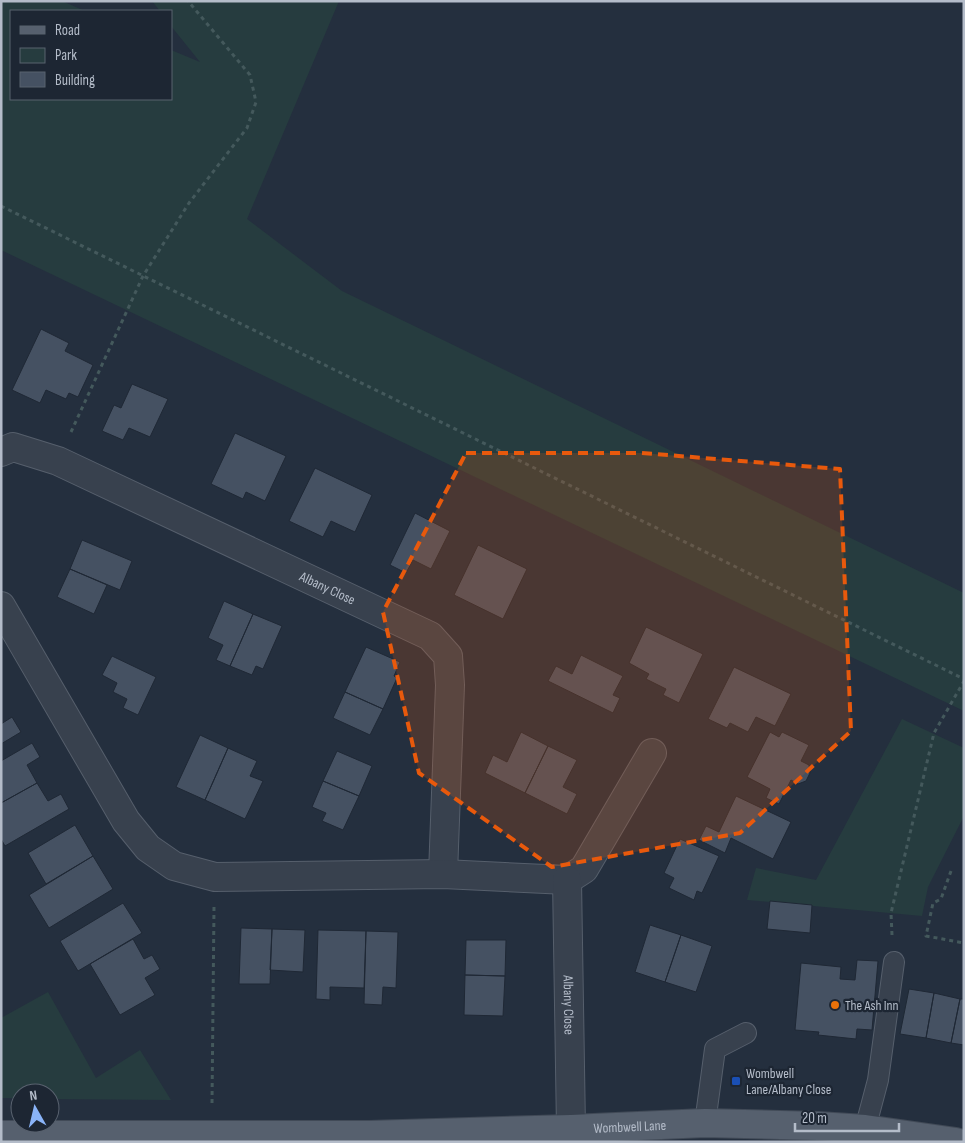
<svg xmlns="http://www.w3.org/2000/svg" width="965" height="1143" viewBox="0 0 965 1143" font-family="'Sofia Sans Condensed',sans-serif">
	<rect width="100%" height="100%" fill="#242f3e"/>
	<!-- green -->
	<path fill="#263c3f" d="M1 1H62L85 11H11V99H171V50L200 62 171 26V11H160L152 1H339L247 219 342 291 964 593V711L1 250Z
		M902 719 964 748V816L928 887 922 916 747 900 756 868 816 880Z
		M48 992 96 1078 140 1050 171 1100 50 1099V1093H20V1098H1V1018Z"/>
	<!-- building -->
	<path fill="#455162" stroke="#1f2835" d="M41 329 69 343 65 351 93 365 78 397 69 393 66 399 46 390 40 403 12 390Z
		M132 384 168 399 150 437 129 428 123 440 102 431 114 405 121 408Z
		M235 433 286 456 265 501 246 492 243 499 211 484Z
		M315 468 372 495 355 532 331 521 323 537 289 521Z
		M415 513 450 531 431 569 413 560 406 573 390 565Z
		M82 540 132 561 120 590 70 569Z
		M478 545 527 569 503 619 454 595Z
		M70 569 107 585 94 614 57 597Z
		M224 601 253 614 230 666 216 660 223 645 208 638Z
		M253 614 282 626 263 669 256 666 252 675 230 666Z
		M646 627 703 654 679 703 663 695 666 689 646 679 649 674 629 663Z
		M366 647 400 662 394 676 397 678 383 709 345 692Z
		M581 655 623 676 613 695 620 698 613 713 548 681 556 666 572 674Z
		M112 656 156 677 138 715 123 708 127 699 113 692 117 683 102 675Z
		M734 667 791 694 775 726 756 717 748 732 730 723 727 728 708 719Z
		M345 692 383 709 370 735 333 718Z
		M12 717 21 732 1 744V724Z
		M521 732 548 746 525 793 485 773 493 755 507 762Z
		M770 732 779 737 782 732 809 745 801 761 809 765 810 773 806 781 798 784 791 780 779 804 766 798 770 789 747 777Z
		M200 735 228 748 205 800 176 787Z
		M32 743 40 757 27 765 37 783 1 803V761Z
		M548 746 577 760 563 787 577 794 567 814 525 793Z
		M228 748 257 761 250 776 263 781 245 819 205 800Z
		M337 751 372 766 359 796 323 781Z
		M323 781 359 796 343 830 322 821 326 813 312 807Z
		M37 783 48 801 61 794 69 809 5 846 1 839V803Z
		M736 796 791 822 773 859 731 838 725 853 699 840 706 826 719 832Z
		M75 825 93 856 46 884 28 853Z
		M680 839 719 856 702 893 697 891 694 900 669 888 674 878 664 873Z
		M93 856 113 889 49 928 29 895Z
		M770 901 812 905 810 933 767 929Z
		M123 903 142 933 78 971 60 941Z
		M650 925 681 935 665 982 635 972Z
		M241 928 272 929 270 984H239Z
		M272 929 305 930 303 972 270 970Z
		M318 930 366 931 364 988 330 987V1000L316 999Z
		M366 931 398 932 396 988 383 987 382 1005 364 1004Z
		M681 935 712 946 696 992 665 982Z
		M133 939 144 959 152 955 160 969 145 978 155 995 120 1015 90 964Z
		M466 940H506L505 976 465 975Z
		M857 960 878 961 872 1030 857 1029 856 1039 818 1035 819 1032 795 1030 801 963 841 967 840 979 855 980Z
		M465 975 505 976 503 1016 464 1015Z
		M909 989 934 993 926 1038 900 1034Z
		M934 993 960 999 951 1043 926 1038Z
		M960 999H964V1045L951 1043Z"/>
	<g fill="none" stroke-linecap="round" stroke-linejoin="round">
		<!-- service casing -->
		<g stroke="#565f6c" stroke-width="22">
			<path id="service" d="M705 1123 715 1049 746 1033
				M865 1129 878 1080 894 962"/>
		</g>
		<!-- minor casing -->
		<g stroke="#565f6c" stroke-width="30">
			<g id="minor">
				<path id="s1" d="M1 452 13 447 58 461 430 636 448 656 450 685 443 874"/>
				<path d="M1 606 126 821 148 848 174 866 215 877 443 874 567 880 584 869 652 753"/>
				<path id="s2" d="M567 880 571 1129"/>
			</g>
		</g>
		<!-- primary casing -->
		<g stroke="#414a57" stroke-width="30">
			<g id="primary">
				<path id="s3" d="M1 1135H369L571 1129 705 1123 818 1126 865 1129 956 1142"/>
			</g>
		</g>
		<!-- path -->
		<path stroke="#44595c" stroke-width="3" stroke-dasharray="4 4" stroke-linecap="butt" d="M1 206 964 679
			M71 432 143 276 189 203 247 128 256 102 250 75 188 1
			M951 871 941 899 933 903 926 936 964 943
			M892 935 891 913 934 733 964 681
			M212 1103 214 907"/>
		<!-- service -->
		<use href="#service" stroke="#38414e" stroke-width="20"/>
		<!-- minor -->
		<use href="#minor" stroke="#38414e" stroke-width="28"/>
		<!-- primary -->
		<use href="#primary" stroke="#56606e" stroke-width="28"/>
	</g>
	<!-- marked area -->
	<path fill="#e8590c" fill-opacity="0.2" stroke="#e8590c" stroke-width="4" stroke-dasharray="10 6" stroke-linejoin="round" d="M466 453H642L840 469 851 731 740 833 552 867 419 773 383 612Z"/>
	<!-- markers -->
	<circle fill="#e8710a" stroke="#1d2633" stroke-width="2" cx="835" cy="1005" r="5"/>
	<rect fill="#1a4fb4" stroke="#1d2633" stroke-width="2" x="731" y="1076" width="10" height="10" rx="2.5"/>
	<g text-anchor="middle" dominant-baseline="central" stroke-width="4.5" stroke-linejoin="round" paint-order="stroke">
		<!-- street labels -->
		<g font-size="14" fill="#b4bcc9" stroke="#1d2633">
			<text stroke="none"><textPath href="#s1" startOffset="358">Albany Close</textPath></text>
			<text stroke="none"><textPath href="#s2" startOffset="125">Albany Close</textPath></text>
			<text stroke="none"><textPath href="#s3" startOffset="629">Wombwell Lane</textPath></text>
		</g>
		<!-- poi labels -->
		<g font-size="14" fill="#b4bcc9" stroke="#1d2633" text-anchor="start">
			<text x="845" y="1005">The Ash Inn</text>
			<text x="746" y="1073">Wombwell<tspan x="746" dy="16">Lane/Albany Close</tspan></text>
		</g>
	</g>
	<!-- border -->
	<rect width="965" height="1143" fill="none" stroke="#b4bcc9" stroke-width="5"/>
	<!-- legend -->
	<rect x="10" y="10" width="162" height="90" fill="#1d2633" stroke="#59626f"/>
	<rect x="20" y="26" width="25" height="8" fill="#56606e" stroke="#59626f"/>
	<text x="55" y="35" font-size="15" fill="#b4bcc9">Road</text>
	<rect x="20" y="48" width="25" height="15" fill="#263c3f" stroke="#59626f"/>
	<text x="55" y="60" font-size="15" fill="#b4bcc9">Park</text>
	<rect x="20" y="72" width="25" height="15" fill="#455162" stroke="#59626f"/>
	<text x="55" y="85" font-size="15" fill="#b4bcc9">Building</text>
	<!-- north arrow -->
	<g transform="translate(35 1108) rotate(352)"><circle r="24" fill="#1d2633" stroke="#59626f"/>
	<path d="M0-4L9 19L0 12L-9 19Z" fill="#8ab4f8"/>
	<text y="-8" font-size="14" font-weight="bold" text-anchor="middle" fill="#b4bcc9">N</text>
	</g>
	<!-- scale -->
	<path d="M795 1123v8h104v-8" fill="none" stroke="#b4bcc9" stroke-width="2.5"/>
	<text x="802" y="1123" font-size="15" fill="#b4bcc9" stroke="#1d2633" stroke-width="4" paint-order="stroke">20 m</text>
</svg>
